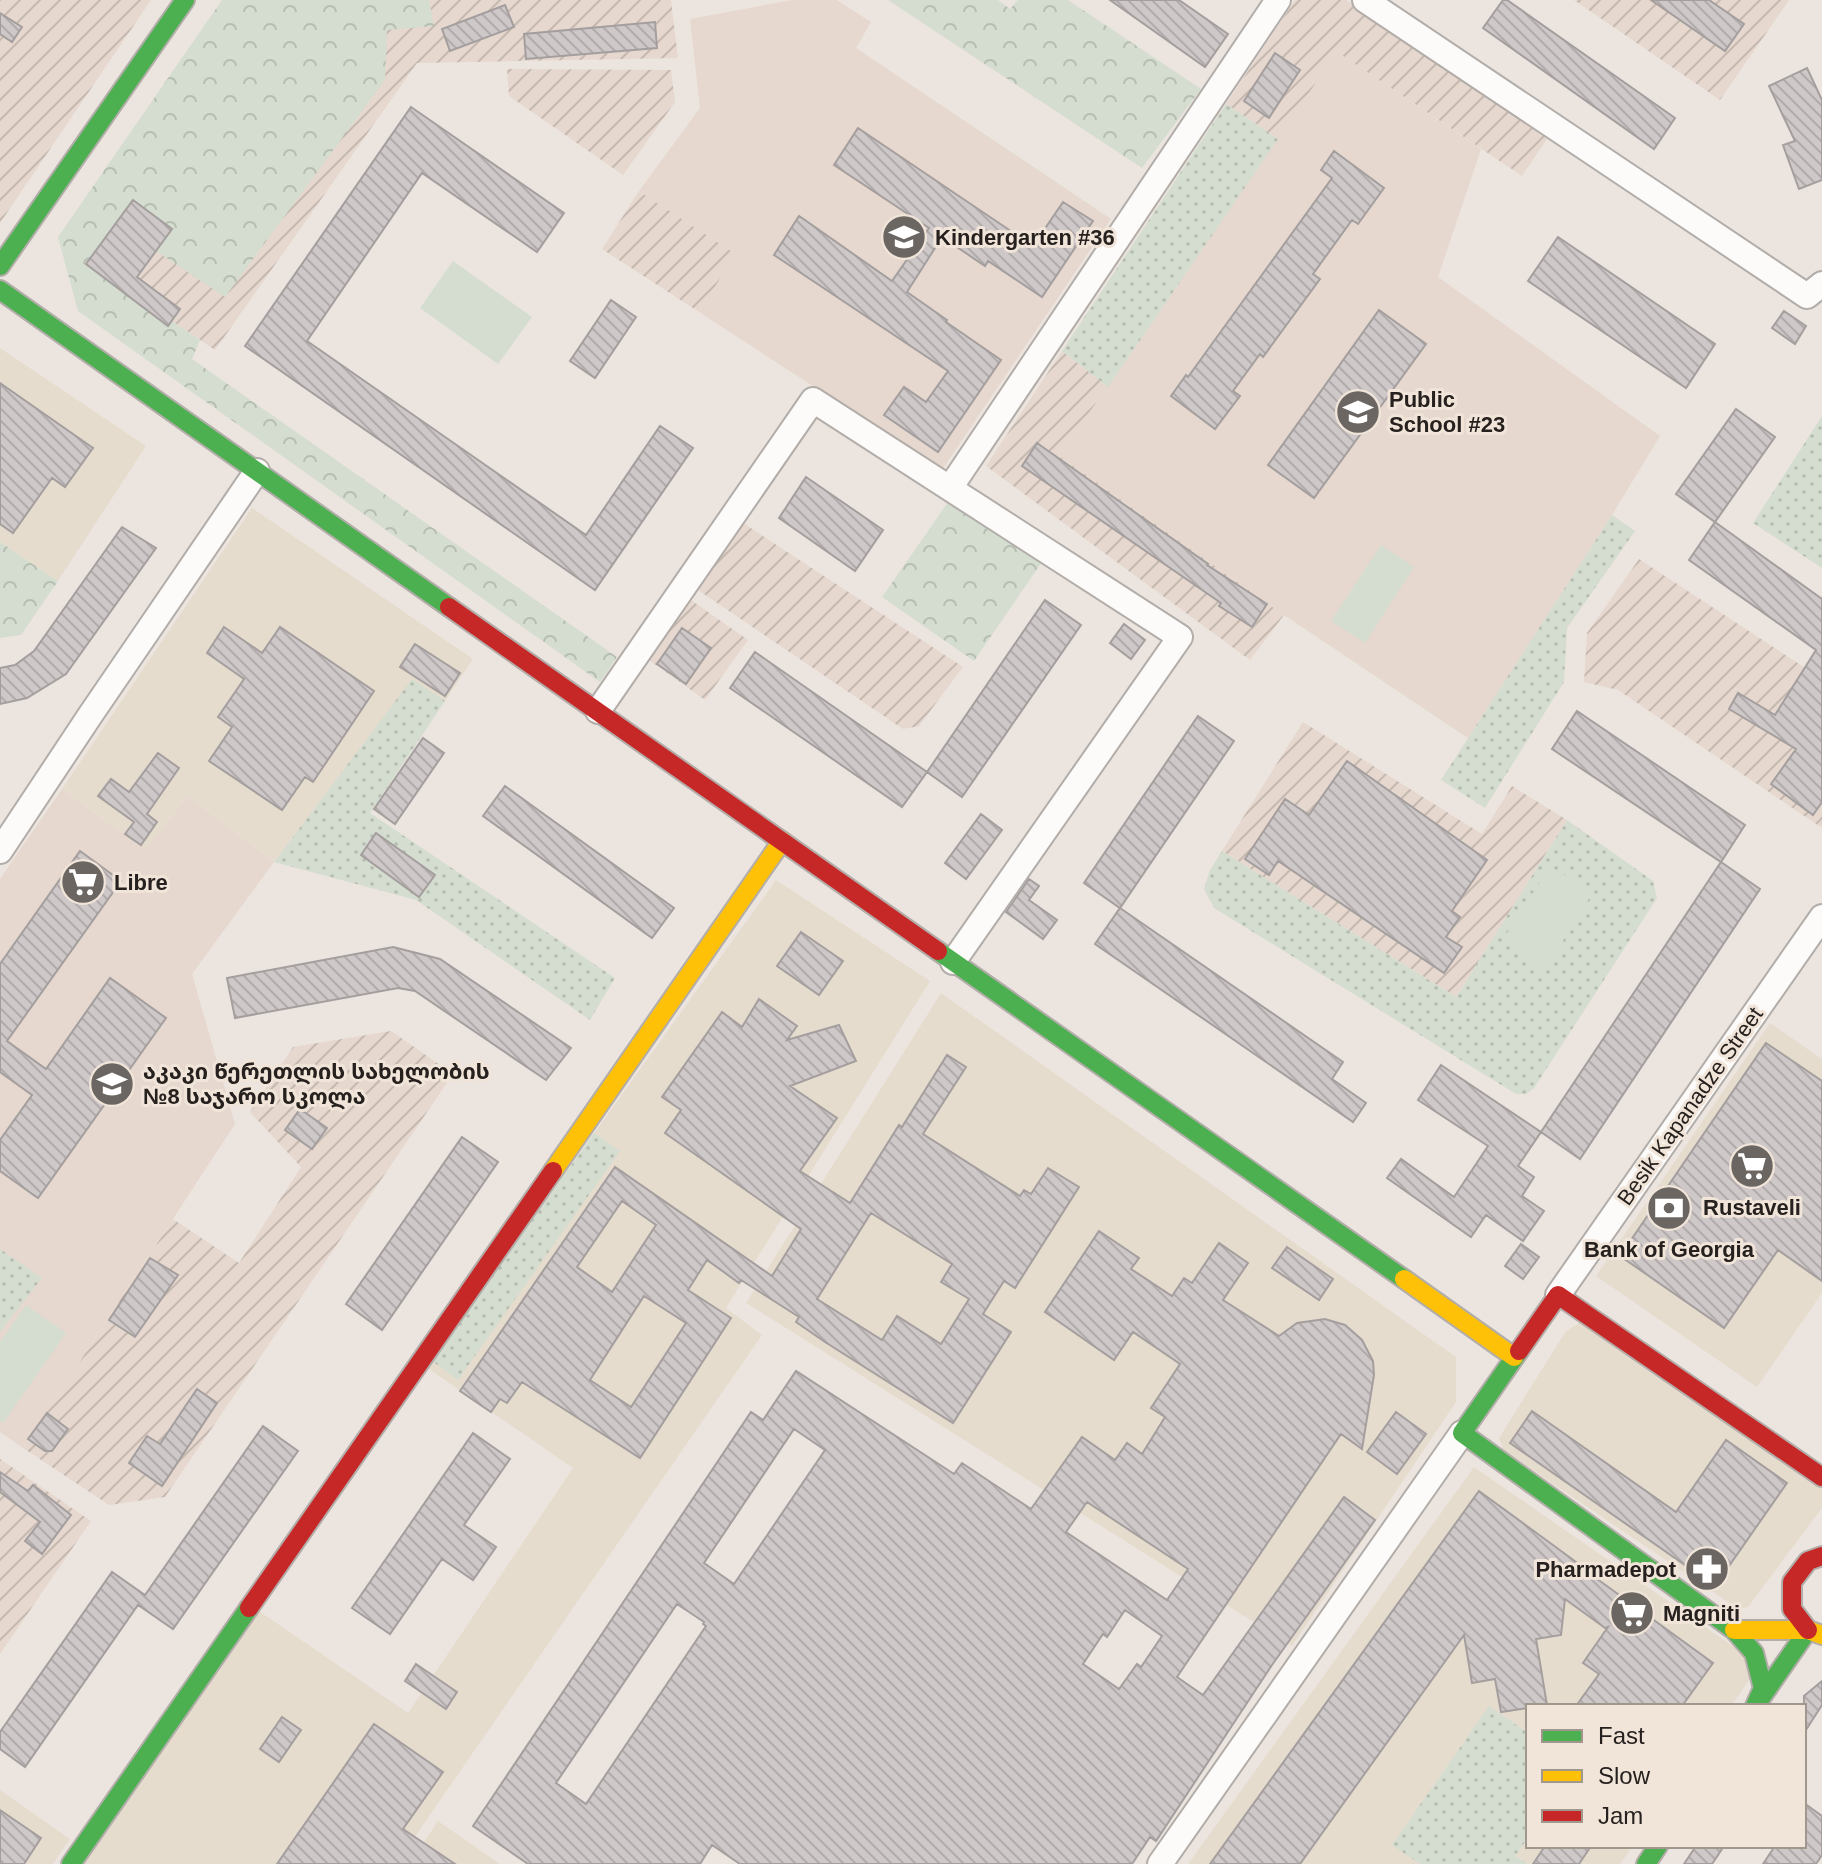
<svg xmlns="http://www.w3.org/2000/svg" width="1822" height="1864" viewBox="0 0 1822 1864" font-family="Helvetica,'Noto Sans Georgian',sans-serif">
	<defs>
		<pattern id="industrial-furrows" width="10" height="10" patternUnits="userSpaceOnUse" patternTransform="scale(2)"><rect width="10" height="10" fill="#e6d8ce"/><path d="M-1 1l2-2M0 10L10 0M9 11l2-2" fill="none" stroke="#c5b9b0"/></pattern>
		<pattern id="grass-dots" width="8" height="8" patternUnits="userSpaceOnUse" patternTransform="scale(2)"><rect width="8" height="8" fill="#d4ddcf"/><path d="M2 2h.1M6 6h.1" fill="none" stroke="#b6bdb1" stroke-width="1.8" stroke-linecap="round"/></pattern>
		<pattern id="forest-crowns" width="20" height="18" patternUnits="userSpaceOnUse" patternTransform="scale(2)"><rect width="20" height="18" fill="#d4ddcf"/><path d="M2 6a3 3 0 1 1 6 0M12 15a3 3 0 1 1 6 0" fill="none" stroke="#b6bdb1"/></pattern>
		<pattern id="building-back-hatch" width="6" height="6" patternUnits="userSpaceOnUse" patternTransform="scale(2)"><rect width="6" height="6" fill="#cec8c8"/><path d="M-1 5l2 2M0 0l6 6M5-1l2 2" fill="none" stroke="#b1acab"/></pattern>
	</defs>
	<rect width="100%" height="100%" fill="#ece5df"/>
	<!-- commercial -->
	<path fill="#e6dcce" d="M0 348 146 446 58 581 0 542Z
		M252 508 473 659 445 701 412 680 274 862 188 796 145 850 62 789Z
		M776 880 930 981 726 1308 762 1335 396 1864H79L256 1609 408 1713 573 1468 426 1367Z
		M941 993 1456 1357V1402L1292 1646 746 1303Z
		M1770 1023 1822 1059V1293L1757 1387 1596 1276Z
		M1583 1321 1822 1486V1508L1748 1607 1738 1609 1503 1450 1499 1438 1566 1331Z
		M1474 1467 1750 1658V1679L1731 1706H1528V1733L1489 1706 1393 1844 1420 1864H1188Z
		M0 1790 70 1839 53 1864H0Z
		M438 1821 500 1864H409Z
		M1528 1838V1846H1633L1620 1864H1528L1515 1856Z"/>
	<!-- industrial -->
	<path fill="url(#industrial-furrows)" d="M0 0H151L0 223Z
		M429 0H671L678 58 417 63 215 350 124 289 153 249 226 296 387 29 433 25Z
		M1295 0H1346L1549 136 1522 176 1337 52 1278 139 1226 104Z
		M1574 0H1789L1720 100Z
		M507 69 671 70 675 102 623 175 509 96Z
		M639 191 736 254 699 312 602 249Z
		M1062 351 1108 387 1058 455 1284 615 1250 660 986 466Z
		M740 521 963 667 919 726 903 729 695 588Z
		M1639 559 1822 679V828L1618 690 1584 682 1587 633Z
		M688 598 748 640 705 700 646 658Z
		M1303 722 1482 834 1512 786 1567 820 1456 997 1222 851Z
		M391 1031 453 1074 165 1497 109 1505 23 1448 173 1219 239 1263 301 1167 250 1112 293 1047Z
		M0 1459 91 1521 0 1654Z"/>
	<!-- built -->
	<path fill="#e6d8ce" d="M792 0H837L871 22 856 48 1111 219 942 470 699 312 736 254 639 191 700 108 690 19Z
		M1337 52 1481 149 1438 277 1660 436 1612 515 1468 738 1284 615 1058 455 1108 387Z
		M62 789 145 850 188 796 274 862 192 974 235 1124 23 1448 0 1432V879Z"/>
	<!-- grass -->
	<path fill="url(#grass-dots)" d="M1226 104 1278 139 1108 387 1062 351Z
		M1822 416V568L1753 523Z
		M1612 515 1635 531 1567 628 1564 682 1485 808 1441 780Z
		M412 679 445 701 370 813 615 978 590 1020 416 900 274 862Z
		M1567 820 1653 881 1657 898 1534 1088 1526 1094H1516L1214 908 1204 889 1210 870 1222 851 1456 997Z
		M594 1133 620 1151 458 1380 432 1361Z
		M0 1249 42 1278 0 1332Z
		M1489 1706 1528 1733V1838L1515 1856 1528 1864H1420L1392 1845Z"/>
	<!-- forest -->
	<path fill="url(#forest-crowns)" d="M222 0H429L434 26 387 30 385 80 225 297 153 249 124 289 200 340 192 359 617 657 600 682 78 311 58 237Z
		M888 0H998L1010 9 1018 0H1068L1201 89 1142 168Z
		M951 498 1042 562 974 661 882 597Z
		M0 542 58 581 21 635 0 638Z"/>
	<!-- pitch -->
	<path fill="#d4ddcf" d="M453 261 532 317 498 364 420 308Z
		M1381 545 1414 567 1365 643 1331 621Z
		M1550 866 1593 892 1545 970 1502 941Z
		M26 1305 66 1333 3 1423 0 1421V1342Z"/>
	<!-- building -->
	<path fill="url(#building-back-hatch)" stroke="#a49f9e" stroke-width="2" fill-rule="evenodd" d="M1110 0H1179L1228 34 1205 67Z
		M1503 0H1507L1675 118 1654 149 1483 28Z
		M1651 0H1709L1744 24 1725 51Z
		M505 5 514 27 450 51 442 29Z
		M0 13 22 27 12 42 0 34Z
		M655 22 657 48 526 59 524 34Z
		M1275 53 1300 70 1269 118 1244 101Z
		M1807 68 1822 100V180L1799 189 1783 145 1795 141 1769 86Z
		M411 107 564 213 537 252 422 173 307 341 586 535 660 426 693 448 595 590 245 346Z
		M858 128 1033 246 1063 202 1093 221 1042 297 988 261 985 266 942 237 907 292 947 320 946 322 1001 360 938 452 884 415 904 387 926 402 948 371 774 255 799 216 892 281 929 228 834 165Z
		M1334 151 1384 188 1358 224 1352 220 1313 274 1320 279 1263 357 1260 354 1233 391 1240 396 1215 429 1171 396 1186 375 1188 377 1332 178 1321 170Z
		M133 200 172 229 137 277 180 309 168 326 86 264Z
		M1558 237 1715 344 1686 388 1528 281Z
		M611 300 636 317 595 378 570 361Z
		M1379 310 1426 344 1314 498 1268 465Z
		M1784 311 1806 326 1795 344 1772 328Z
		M0 383 93 448 65 487 52 478 13 533 0 524Z
		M1736 409 1775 437 1715 522 1676 494Z
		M1037 443 1208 564 1207 565 1267 604 1252 627 1219 606 1221 603 1022 466Z
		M806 477 883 530 855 571 779 518Z
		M1715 522 1822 599V802L1813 815 1771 784 1796 749 1729 709 1738 693 1775 715 1816 650 1689 560Z
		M122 527 156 548 66 674 27 698 0 704V668L15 665 34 651Z
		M1045 600 1081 625 962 797 927 772Z
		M1124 624 1145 640 1131 659 1110 643Z
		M224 627 262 653 280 627 374 691 313 782 305 777 282 810 209 761 232 727 218 717 244 679 207 653Z
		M682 628 711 648 686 684 657 664Z
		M415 644 460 673 445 696 400 667Z
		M755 652 927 772 902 807 730 688Z
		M1577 711 1745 825 1721 862 1552 749Z
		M1198 716 1234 741 1120 908 1084 883Z
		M423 738 444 753 395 824 374 809Z
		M158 753 179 768 147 814 157 822 141 845 125 834 134 822 98 796 111 779 129 792Z
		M1347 761 1487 860 1452 911 1460 917 1446 937 1462 947 1444 973 1278 861 1269 875 1245 859 1285 799 1309 815Z
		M505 786 674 908 652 938 483 816Z
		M981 814 1002 830 966 879 945 863Z
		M376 833 435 875 419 897 361 855Z
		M80 851 121 881 7 1041 46 1069 110 978 166 1018 38 1198 0 1171V1140L32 1095 0 1072V964Z
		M1721 862 1760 889 1580 1159 1541 1132Z
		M1029 879 1039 886 1029 900 1057 920 1043 939 1006 912Z
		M1120 908 1343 1062 1332 1079 1366 1103 1353 1122 1095 944Z
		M801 932 843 961 819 995 777 966Z
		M393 947 440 959 571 1048 546 1080 415 991 398 988 235 1018 227 978Z
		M759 999 797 1026 787 1040 839 1025 856 1061 790 1086 837 1118 800 1171 850 1203 899 1125 902 1127 947 1055 966 1067 923 1134 1020 1196 1024 1190 1031 1194 1048 1168 1079 1187 1015 1288 1004 1281 983 1314 1011 1332 953 1423 825 1342 796 1322 799 1317 741 1280 739 1283 707 1260 688 1290 731 1318 640 1458 522 1382 507 1403 500 1399 491 1412 460 1391 615 1167 772 1276 801 1229 665 1133 681 1110 662 1097 722 1012 742 1027ZM622 1201 656 1225 612 1292 577 1267ZM871 1213 952 1264 941 1282 969 1299 941 1344 897 1316 882 1340 817 1299ZM644 1296 686 1323 631 1407 590 1380Z
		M1766 1043 1822 1081V1281L1778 1250 1724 1328 1620 1256Z
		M1441 1065 1541 1132 1518 1166 1534 1177 1522 1196 1544 1211 1523 1241 1486 1215 1471 1237 1387 1178 1401 1159 1454 1197 1488 1146 1418 1100Z
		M300 1109 327 1128 312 1149 285 1130Z
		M462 1137 498 1162 382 1330 346 1304Z
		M1099 1231 1139 1258 1131 1269 1172 1296 1184 1278 1192 1283 1219 1243 1248 1263 1223 1300 1279 1336 1297 1323 1325 1319 1345 1325 1362 1340 1373 1361 1374 1375 1362 1449 1341 1434 1177 1677 1203 1695 1344 1497 1375 1520 1272 1665 1156 1841 1150 1837 1132 1864H740L712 1845 700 1864H528L473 1826 751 1412 763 1420 796 1371 954 1474 962 1463 1031 1509 1082 1437 1115 1460 1127 1443 1142 1454 1165 1417 1151 1408 1180 1364 1133 1332 1114 1360 1045 1312ZM794 1429 825 1450 734 1584 704 1563ZM1087 1502 1188 1569 1167 1600 1066 1532ZM677 1604 704 1622 703 1624 706 1626 586 1804 556 1783ZM1125 1610 1162 1636 1141 1667 1137 1664 1119 1689 1083 1664 1103 1634 1107 1637Z
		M1521 1244 1539 1257 1523 1279 1505 1266Z
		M1287 1247 1333 1279 1319 1300 1272 1268Z
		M150 1258 178 1275 135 1337 109 1320Z
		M197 1389 217 1403 162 1486 129 1463 147 1436 160 1444Z
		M1532 1411 1676 1512 1726 1440 1787 1483 1715 1586 1510 1443Z
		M1396 1412 1426 1434 1397 1474 1367 1452Z
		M47 1413 68 1429 52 1451H45L28 1439Z
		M263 1426 298 1451 173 1629 138 1605 25 1767 0 1749V1732L112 1572 145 1595Z
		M473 1433 510 1459 464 1525 496 1547 473 1580 442 1559 390 1634 352 1608Z
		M0 1472 28 1491 33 1485 71 1515 42 1554 25 1541 40 1522 0 1492Z
		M1479 1491 1583 1567 1582 1568 1713 1663 1682 1706H1576L1599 1674 1583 1663 1608 1627 1605 1628 1565 1599 1561 1635 1536 1639 1547 1705 1528 1706V1708L1501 1712 1495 1679 1472 1683 1464 1635 1300 1864H1210Z
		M416 1664 457 1692 446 1709 405 1681Z
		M1822 1681V1705L1804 1733V1696Z
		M282 1717 301 1730 279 1762 260 1749Z
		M374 1724 443 1772 403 1829 455 1864H277Z
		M1804 1803 1822 1816V1855L1816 1864H1763L1775 1846H1804Z
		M0 1810 41 1838 24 1864H0Z
		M1545 1846H1591L1579 1864H1533Z
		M1696 1846H1724L1712 1864H1684Z"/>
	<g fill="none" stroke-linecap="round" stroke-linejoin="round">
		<!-- street casing -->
		<g stroke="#b2ada9" stroke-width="28">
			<path id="street" d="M1365 0 1807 296 1822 284
				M950 488 1278 0
				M598 711 813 400 1180 637 953 962
				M0 851 91 714 257 471
				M1558 1295 1822 917
				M1160 1864 1462 1433"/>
		</g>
		<!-- fast casing -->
		<g stroke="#b2ada9" stroke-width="22">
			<path id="fast" d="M0 266 185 0
				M0 290 449 607
				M938 951 1404 1279
				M1519 1351 1462 1433 1734 1630 1754 1653 1763 1688 1755 1706
				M1756 1705 1808 1630
				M71 1864 249 1608
				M1646 1864 1658 1846"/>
		</g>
		<!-- slow casing -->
		<g stroke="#b2ada9" stroke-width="22">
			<path id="slow" d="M553 1171 782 841
				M1404 1279 1514 1357
				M1734 1630H1808L1822 1635"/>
		</g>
		<!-- jam casing -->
		<g stroke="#b2ada9" stroke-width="22">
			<path id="jam" d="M449 607 938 951
				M1519 1351 1558 1295 1822 1477
				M249 1608 553 1171
				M1808 1630 1792 1609V1582L1808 1561 1822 1556"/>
		</g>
		<!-- street -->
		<use href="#street" stroke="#fcfbfa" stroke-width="24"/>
		<!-- fast -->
		<use href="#fast" stroke="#4caf50" stroke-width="18"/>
		<!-- slow -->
		<use href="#slow" stroke="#ffc107" stroke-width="18"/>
		<!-- jam -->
		<use href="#jam" stroke="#c62828" stroke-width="18"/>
	</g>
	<!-- icons -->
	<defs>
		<g id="school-disc" transform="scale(2.3)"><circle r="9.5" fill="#6b6662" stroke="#f1e5da"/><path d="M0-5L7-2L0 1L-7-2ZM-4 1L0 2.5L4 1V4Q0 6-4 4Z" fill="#fff"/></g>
		<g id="supermarket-disc" transform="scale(2.3)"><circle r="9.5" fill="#6b6662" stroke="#f1e5da"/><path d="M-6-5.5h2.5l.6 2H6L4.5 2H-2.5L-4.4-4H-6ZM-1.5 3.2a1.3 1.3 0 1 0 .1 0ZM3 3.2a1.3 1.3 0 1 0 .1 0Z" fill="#fff"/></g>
		<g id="bank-disc" transform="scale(2.3)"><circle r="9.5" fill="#6b6662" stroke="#f1e5da"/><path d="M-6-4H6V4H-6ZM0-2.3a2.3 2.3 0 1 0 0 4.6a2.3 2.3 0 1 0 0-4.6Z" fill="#fff"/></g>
		<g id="pharmacy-disc" transform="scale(2.3)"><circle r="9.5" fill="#6b6662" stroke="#f1e5da"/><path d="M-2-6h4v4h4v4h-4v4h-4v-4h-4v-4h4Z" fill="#fff"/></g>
	</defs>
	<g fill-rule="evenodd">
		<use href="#school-disc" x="904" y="237"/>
		<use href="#school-disc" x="1358" y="412"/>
		<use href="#supermarket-disc" x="83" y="882"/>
		<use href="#school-disc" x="112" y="1084"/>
		<use href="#supermarket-disc" x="1752" y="1166"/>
		<use href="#bank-disc" x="1669" y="1208"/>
		<use href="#pharmacy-disc" x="1707" y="1569"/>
		<use href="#supermarket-disc" x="1632" y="1613"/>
	</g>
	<g text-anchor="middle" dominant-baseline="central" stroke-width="6" stroke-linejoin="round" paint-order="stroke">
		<!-- poi labels -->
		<g font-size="22" font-weight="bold" fill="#26211e" stroke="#f1e5da" text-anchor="start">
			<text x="935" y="237">Kindergarten #36</text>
			<text x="1389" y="399">Public<tspan x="1389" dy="25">School #23</tspan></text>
			<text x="114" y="882">Libre</text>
			<text x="143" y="1071">აკაკი წერეთლის სახელობის<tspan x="143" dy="25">№8 საჯარო სკოლა</tspan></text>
			<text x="1752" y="1207" text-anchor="middle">Rustaveli</text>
			<text x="1669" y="1249" text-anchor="middle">Bank of Georgia</text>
			<text x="1676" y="1569" text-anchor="end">Pharmadepot</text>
			<text x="1663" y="1613">Magniti</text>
		</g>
		<!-- street labels -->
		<g font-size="22" fill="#26211e" stroke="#f1e5da">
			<text transform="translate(1690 1106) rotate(-55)">Besik Kapanadze Street</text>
		</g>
	</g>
	<!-- legend -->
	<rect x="1526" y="1704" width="280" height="144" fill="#f1e5da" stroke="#a0978f" stroke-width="2"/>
	<rect x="1542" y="1730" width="40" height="12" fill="#4caf50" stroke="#a0978f" stroke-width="2"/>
	<text x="1598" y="1744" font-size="24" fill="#26211e">Fast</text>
	<rect x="1542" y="1770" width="40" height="12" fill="#ffc107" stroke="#a0978f" stroke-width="2"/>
	<text x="1598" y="1784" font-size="24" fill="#26211e">Slow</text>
	<rect x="1542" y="1810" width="40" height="12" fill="#c62828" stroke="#a0978f" stroke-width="2"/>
	<text x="1598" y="1824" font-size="24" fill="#26211e">Jam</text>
</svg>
